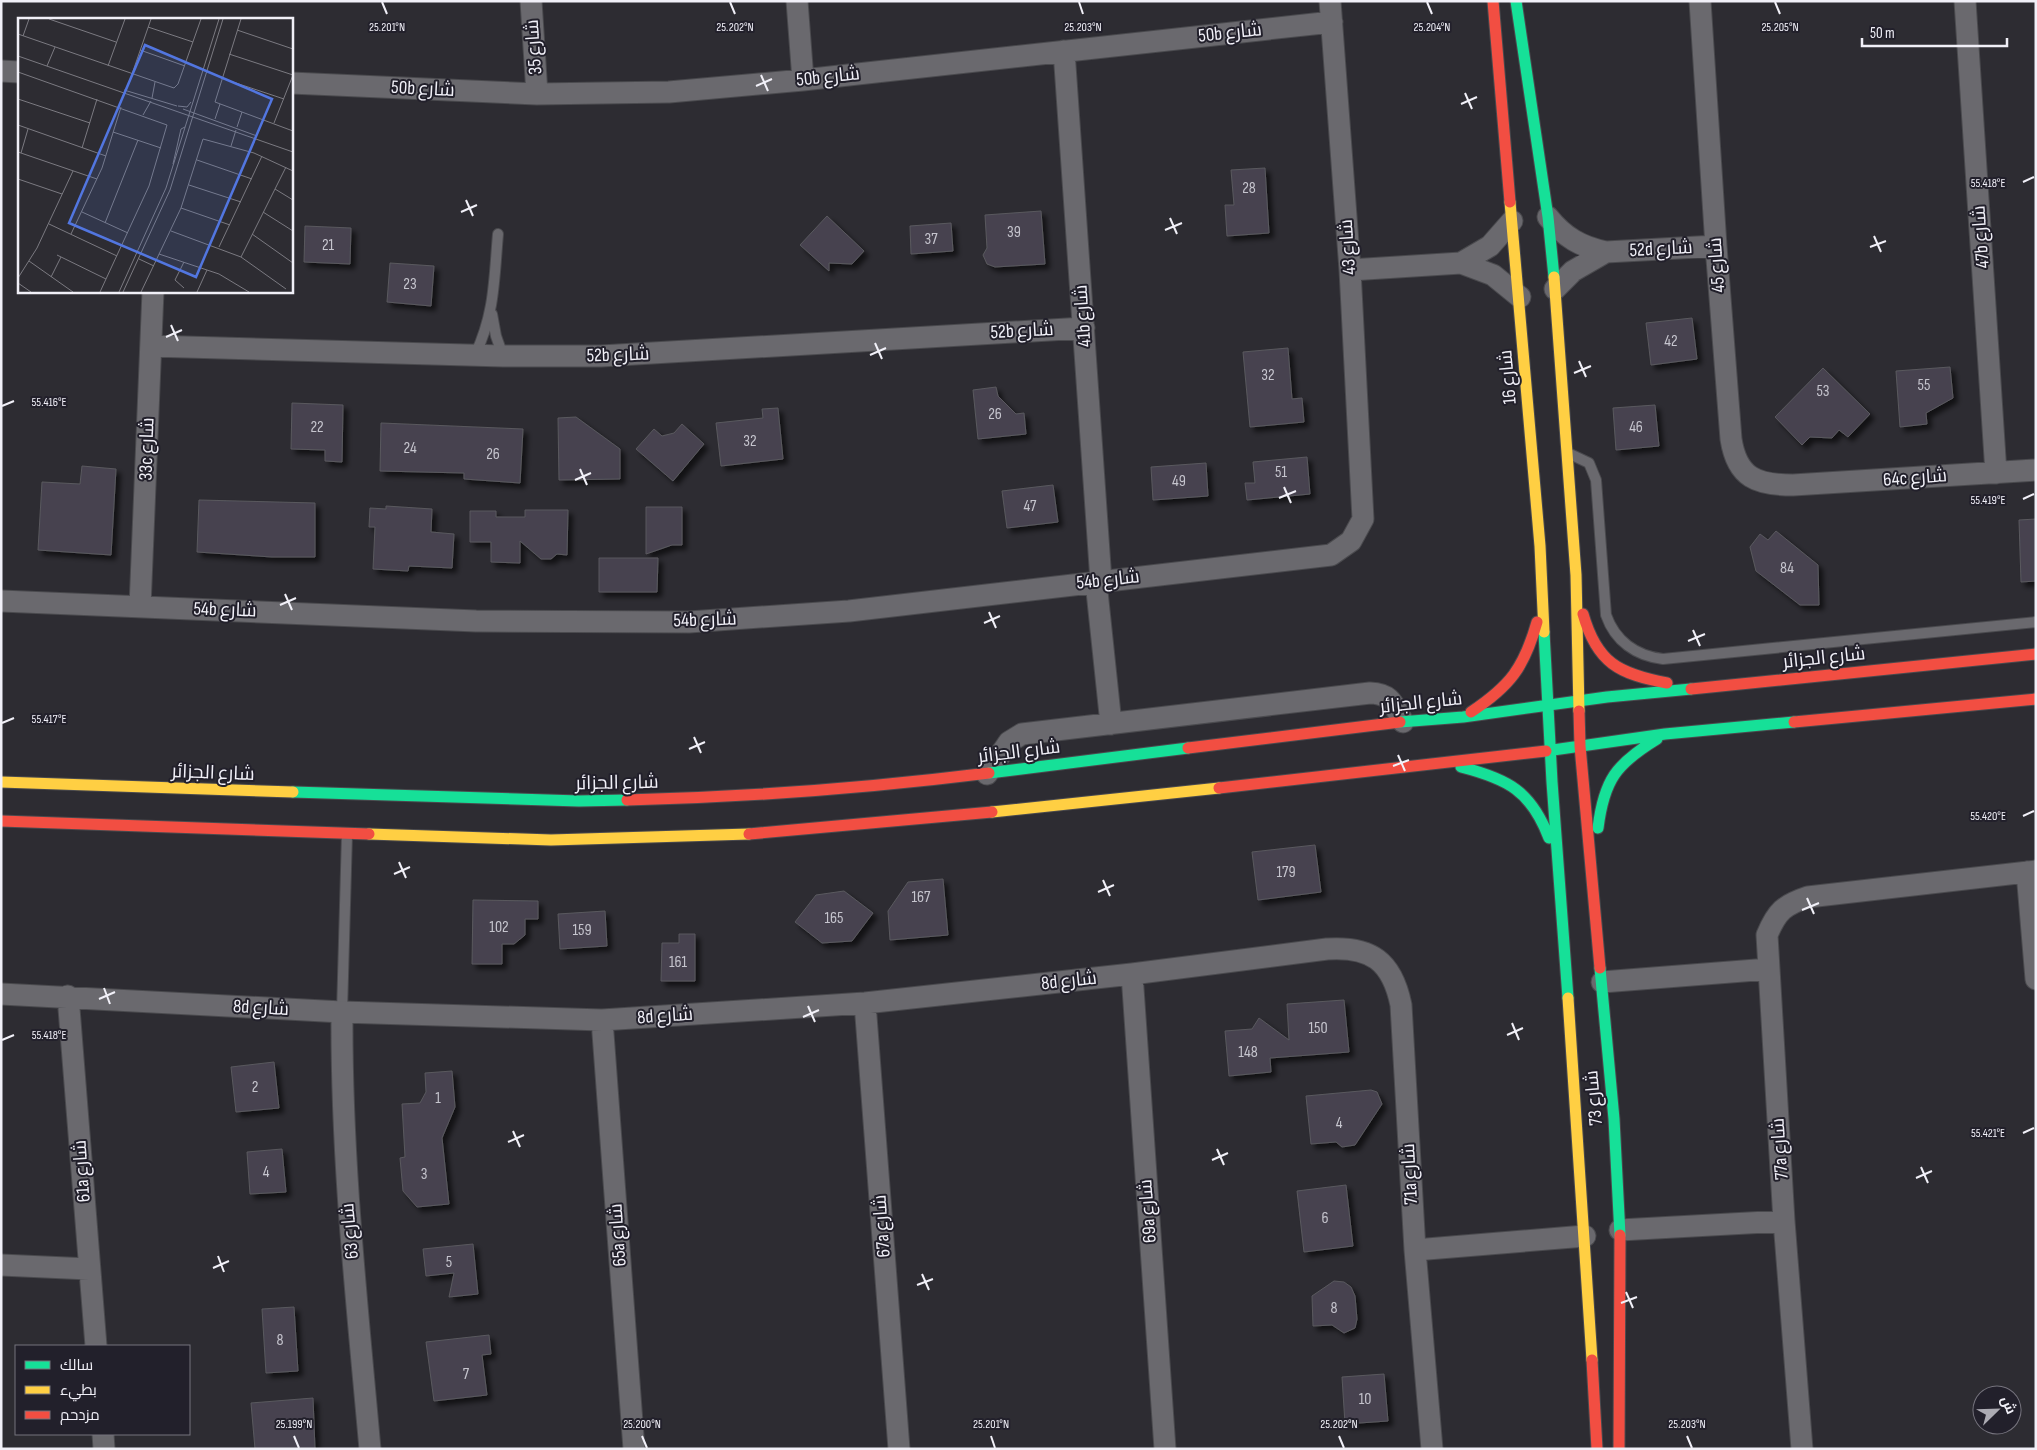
<svg xmlns="http://www.w3.org/2000/svg" width="2037" height="1450" viewBox="0 0 2037 1450" font-family="'Sofia Sans Condensed',Cairo,sans-serif">
	<defs>
		<filter id="shadow"><feDropShadow dx="4.5" dy="4.5" stdDeviation="2.5" flood-color="#0009"/></filter>
	</defs>
	<rect width="100%" height="100%" fill="#2d2c32"/>
	<!-- building -->
	<path fill="#464350" stroke="#5a595e" filter="url(#shadow)" d="M1265 168 1269 233 1227 236 1225 205H1234L1231 170Z
		M1041 211 1045 264 995 267 987 264 983 255 987 248 985 215Z
		M827 216 864 251 852 264 829 263V271L800 245Z
		M951 223 953 251 911 254 910 226Z
		M305 226 351 228 350 264 304 262Z
		M390 263 434 266 431 306 387 302Z
		M1692 318 1697 359 1651 365 1646 323Z
		M1288 348 1292 399 1302 398 1304 422 1250 427 1243 352Z
		M1950 367 1953 398 1926 413 1927 424 1900 427 1896 371Z
		M1823 368 1870 414 1848 437 1839 430 1832 438 1810 437 1802 445 1775 417Z
		M996 387 998 396 1016 414 1024 413 1026 434 978 439 973 390Z
		M292 403 343 405 342 462 325 461V450L291 449Z
		M1655 405 1659 446 1616 450 1613 408Z
		M778 408 783 459 721 466 716 423 763 418 762 409Z
		M576 417 620 449V479L559 480 558 418Z
		M381 423 523 429 520 483 464 479V473L380 471Z
		M682 424 704 444 673 481 636 449 654 429 662 436 674 433Z
		M1307 457 1310 494 1247 500 1245 483H1255L1253 462Z
		M1206 463 1208 496 1153 500 1151 467Z
		M82 466 116 469 111 555 38 550 42 482 80 484Z
		M1053 485 1058 522 1007 528 1002 491Z
		M199 500 315 503V557H272L197 552Z
		M386 506 432 509 431 532 454 534 452 568 409 566 408 571 373 569 375 527H369L370 508 386 509Z
		M646 507H682V545H672L646 554Z
		M525 510H568L567 555 557 554 551 559H541L520 541V563L491 562V542H470V511H496V517H525Z
		M2036 519V581L2021 582 2019 520Z
		M1776 531 1818 565 1819 605H1800L1756 571 1750 547 1760 534 1768 540Z
		M599 558H658L657 592H599Z
		M1315 845 1321 892 1258 900 1252 852Z
		M943 879 948 935 890 940 888 911 908 882Z
		M844 891 873 913 852 941 822 943 795 922 816 895Z
		M473 900 538 901V919H525V935L514 944H502V964H472Z
		M605 911 607 946 560 949 558 914Z
		M679 934H695V981H661L662 943H679Z
		M1344 1000 1349 1052 1270 1058 1271 1072 1229 1076 1225 1031 1252 1029 1259 1018 1289 1040 1287 1004Z
		M274 1062 279 1108 236 1112 231 1067Z
		M452 1071 455 1107 442 1138 449 1204 417 1207 403 1191 400 1158 405 1157 402 1104 420 1103 426 1092 425 1073Z
		M1371 1090 1377 1092 1382 1104 1355 1145 1342 1147 1336 1142 1311 1144 1306 1096Z
		M282 1149 286 1192 250 1194 247 1152Z
		M1346 1185 1353 1246 1304 1252 1297 1191Z
		M473 1244 478 1294 449 1297 454 1273 426 1276 423 1249Z
		M1334 1281 1344 1282 1351 1287 1355 1296 1357 1319 1355 1328 1344 1333 1332 1325 1313 1326 1312 1296Z
		M294 1307 298 1371 266 1373 262 1309Z
		M489 1335 491 1354 482 1355 487 1395 434 1401 426 1342Z
		M1384 1374 1388 1421 1345 1424 1342 1377Z
		M313 1398 315 1449H255L251 1403Z"/>
	<g fill="none" stroke-linecap="round" stroke-linejoin="round">
		<!-- lane casing -->
		<g stroke="#4a4a4e" stroke-width="12">
			<path id="lane" d="M492 314 496 336 503 356
				M475 355C495 313 494 279 498 234
				M1570 454 1589 463 1596 480 1606 615C1615 641 1636 656 1663 659L2036 622
				M342 1012 347 834"/>
		</g>
		<!-- street casing -->
		<g stroke="#4a4a4e" stroke-width="23">
			<path id="street" d="M531 1 537 94
				M797 1 803 80
				M1700 1 1716 246 1731 439C1737 478 1757 485 1793 485L2036 470
				M1965 1 1996 473
				M1064 51 1101 581
				M1 71 19 72
				M291 83 537 94 669 92 803 80 1332 22
				M1548 217C1564 237 1581 247 1606 252L1716 246
				M1461 263 1490 246 1512 221
				M1350 270 1461 263 1493 275 1520 297
				M1555 289 1573 271 1606 252
				M151 346 503 356H601L1084 328
				M1096 582 1111 724
				M1 601 476 621 689 622 849 611 1331 555 1351 541 1363 519 1350 270 1330 1
				M140 607 153 291
				M987 774 1009 742 1022 734 1370 693C1392 694 1393 704 1403 722
				M2027 872 2036 979
				M1132 974 1165 1449
				M1602 982 1769 969
				M1 994 342 1012 602 1020 865 1003 1132 974 1327 949C1371 946 1392 961 1401 1005L1415 1250 1432 1449
				M68 996 96 1346
				M865 1003 899 1449
				M342 1012C341 1159 357 1303 370 1449
				M602 1020 634 1449
				M1620 1230 1784 1221
				M1415 1250 1585 1236
				M1 1265 89 1269
				M103 1434 104 1449
				M1802 1449 1784 1221 1767 935C1777 911 1784 905 1808 897L2036 871"/>
		</g>
		<!-- fast casing -->
		<g stroke="#4a4a4e" stroke-width="13">
			<path id="fast" d="M1516 1 1548 217 1554 277
				M1544 632 1552 782 1568 998
				M1400 722 1463 717 1607 697 1691 689
				M1546 751 1665 734 1794 722
				M1461 767C1508 779 1531 791 1549 838
				M989 773 1188 748
				M293 792 579 801 627 800
				M1598 828C1604 780 1616 764 1657 739
				M1600 968 1614 1119 1620 1235"/>
		</g>
		<!-- slow casing -->
		<g stroke="#4a4a4e" stroke-width="13">
			<path id="slow" d="M1510 202 1540 546 1544 632
				M1554 277 1576 575 1579 711
				M1 782 293 792
				M992 812 1219 788
				M369 834 551 840 749 834
				M1568 998 1592 1360"/>
		</g>
		<!-- jam casing -->
		<g stroke="#4a4a4e" stroke-width="13">
			<path id="jam" d="M1493 1 1510 202
				M1583 614C1597 663 1619 674 1667 683
				M1691 689 2036 654
				M1579 711 1580 746 1600 968
				M1471 712C1510 686 1524 668 1537 622
				M1794 722 2036 699
				M1188 748 1400 722
				M1219 788 1546 751
				M627 800C748 797 868 788 989 773
				M1 821 369 834
				M749 834 992 812
				M1592 1360 1597 1449
				M1619 1449 1620 1235"/>
		</g>
		<!-- lane -->
		<use href="#lane" stroke="#6a696e" stroke-width="10"/>
		<!-- street -->
		<use href="#street" stroke="#6a696e" stroke-width="21"/>
		<!-- fast -->
		<use href="#fast" stroke="#16e098" stroke-width="11"/>
		<!-- slow -->
		<use href="#slow" stroke="#ffcf43" stroke-width="11"/>
		<!-- jam -->
		<use href="#jam" stroke="#f24e42" stroke-width="11"/>
	</g>
	<!-- ticks -->
	<path fill="none" stroke="#f1f0f8" stroke-width="2" d="M382 2 387 14M730 2 735 14M1079 2 1083 14M1427 2 1432 14M1775 2 1780 14M761 75 768 91M756 86 772 79M1465 93 1472 109M1461 104 1477 97M2023 182 2034 177M466 200 473 216M461 212 477 205M1170 218 1177 234M1165 230 1182 223M1874 236 1881 252M1870 247 1886 241M171 325 178 341M166 337 182 330M875 343 882 359M870 355 886 348M1579 361 1586 377M1574 373 1591 366M2 406 14 401M580 469 587 485M575 480 591 473M1284 487 1291 503M1279 498 1296 491M2023 499 2034 494M285 594 292 610M280 605 296 598M989 612 996 628M984 623 1000 616M1693 630 1700 646M1688 641 1705 634M2 723 14 718M694 737 701 753M689 749 705 742M1398 755 1405 771M1393 766 1409 760M2023 816 2034 811M399 862 406 878M394 874 410 867M1103 880 1110 896M1098 892 1114 885M1807 898 1814 914M1802 910 1819 903M104 988 110 1004M99 999 115 992M808 1006 815 1022M803 1017 819 1010M1512 1023 1519 1040M1507 1035 1523 1028M2 1040 14 1035M513 1131 520 1147M2023 1133 2034 1128M508 1142 524 1135M1217 1149 1224 1165M1212 1160 1228 1153M1921 1167 1928 1183M1916 1178 1932 1171M218 1256 224 1272M213 1268 229 1261M922 1274 929 1290M917 1285 933 1279M1626 1292 1633 1308M1621 1303 1637 1297M294 1436 299 1448M642 1436 647 1448M991 1436 995 1448M1339 1436 1344 1448M1687 1436 1692 1448"/>
	<g text-anchor="middle" dominant-baseline="central" stroke-width="4" stroke-linejoin="round" paint-order="stroke">
		<!-- number labels -->
		<g font-size="16" fill="#c6c5ce">
			<text x="1249" y="188">28</text>
			<text x="1014" y="232">39</text>
			<text x="931" y="239">37</text>
			<text x="328" y="245">21</text>
			<text x="410" y="284">23</text>
			<text x="1671" y="341">42</text>
			<text x="1268" y="375">32</text>
			<text x="1924" y="385">55</text>
			<text x="1823" y="391">53</text>
			<text x="995" y="414">26</text>
			<text x="317" y="427">22</text>
			<text x="1636" y="427">46</text>
			<text x="750" y="441">32</text>
			<text x="410" y="448">24</text>
			<text x="493" y="454">26</text>
			<text x="1281" y="472">51</text>
			<text x="1179" y="481">49</text>
			<text x="1030" y="506">47</text>
			<text x="1787" y="568">84</text>
			<text x="1286" y="872">179</text>
			<text x="921" y="897">167</text>
			<text x="834" y="918">165</text>
			<text x="499" y="927">102</text>
			<text x="582" y="930">159</text>
			<text x="678" y="962">161</text>
			<text x="1318" y="1028">150</text>
			<text x="1248" y="1052">148</text>
			<text x="255" y="1087">2</text>
			<text x="438" y="1098">1</text>
			<text x="1339" y="1123">4</text>
			<text x="266" y="1172">4</text>
			<text x="424" y="1174">3</text>
			<text x="1325" y="1218">6</text>
			<text x="449" y="1262">5</text>
			<text x="1334" y="1308">8</text>
			<text x="280" y="1340">8</text>
			<text x="466" y="1374">7</text>
			<text x="1365" y="1399">10</text>
		</g>
		<!-- street labels -->
		<g font-size="19" fill="#f1f0f8" stroke="#22202b">
			<text transform="translate(1230 33) rotate(-6)">50b شارع</text>
			<text transform="translate(534 47) rotate(-94)">شارع 35</text>
			<text transform="translate(828 77) rotate(-6)">50b شارع</text>
			<text transform="translate(423 89) rotate(3)">50b شارع</text>
			<text transform="translate(1981 237) rotate(-94)">47b شارع</text>
			<text transform="translate(1348 247) rotate(-94)">شارع 43</text>
			<text transform="translate(1661 249) rotate(-3)">52d شارع</text>
			<text transform="translate(1717 265) rotate(-94)">شارع 45</text>
			<text transform="translate(1083 316) rotate(-94)">41b شارع</text>
			<text transform="translate(1022 331) rotate(-3)">52b شارع</text>
			<text transform="translate(618 355) rotate(-2)">52b شارع</text>
			<text transform="translate(1508 377) rotate(-95)">شارع 16</text>
			<text transform="translate(147 449) rotate(-88)">33c شارع</text>
			<text transform="translate(1915 478) rotate(-4)">64c شارع</text>
			<text transform="translate(1108 580) rotate(-6)">54b شارع</text>
			<text transform="translate(225 610) rotate(2)">54b شارع</text>
			<text transform="translate(705 620) rotate(-2)">54b شارع</text>
			<text transform="translate(1824 658) rotate(-6)">شارع الجزائر</text>
			<text transform="translate(1421 703) rotate(-6)">شارع الجزائر</text>
			<text transform="translate(1019 752) rotate(-7)">شارع الجزائر</text>
			<text transform="translate(213 773) rotate(2)">شارع الجزائر</text>
			<text transform="translate(617 783) rotate(-1)">شارع الجزائر</text>
			<text transform="translate(1069 981) rotate(-6)">8d شارع</text>
			<text transform="translate(261 1008) rotate(3)">8d شارع</text>
			<text transform="translate(665 1016) rotate(-4)">8d شارع</text>
			<text transform="translate(1594 1098) rotate(-95)">شارع 73</text>
			<text transform="translate(1780 1149) rotate(-94)">77a شارع</text>
			<text transform="translate(82 1171) rotate(-94)">61a شارع</text>
			<text transform="translate(1410 1174) rotate(-93)">71a شارع</text>
			<text transform="translate(1148 1211) rotate(-94)">69a شارع</text>
			<text transform="translate(882 1226) rotate(-94)">67a شارع</text>
			<text transform="translate(350 1231) rotate(-95)">شارع 63</text>
			<text transform="translate(618 1235) rotate(-94)">65a شارع</text>
		</g>
	</g>
	<!-- overview -->
	<g transform="translate(18 18)">
		<rect width="275" height="275" fill="#2d2c32"/>
		<path fill="none" stroke="#7b7a81" stroke-width="1" d="M31 1 98 24M223 1 197 84 275 113M130 9 175 24M219 12 275 31M0 16 156 70 160 66 183 1M5 18 11 1M122 32 167 48M211 36 275 57M0 38 275 134M29 48 37 29M90 48 107 1M0 54 149 107 131 168 82 274M114 56 133 1M203 60 266 81M106 72 159 88M134 80 137 64M0 81 72 105M160 88 169 89 173 84M165 91 239 118M125 97 133 83M197 101 202 86M256 105 275 57M0 107 88 138M219 109 224 94M95 114 143 130M213 128 218 112M64 130 79 81M0 134 79 161M3 135 10 111M179 142 234 161M155 146 163 111 167 109M0 161 44 176M171 167 223 184M257 171 275 182M163 190 212 207M64 194 110 215M245 194 275 213M87 205 120 122M31 206 99 238M153 213 223 239 268 271M53 216 84 150 103 89M234 216 275 245M201 229 244 138M141 236 201 256 231 274M39 237 88 261M223 239 268 149M121 241 136 248M11 243 55 274M166 244 157 262 166 270M33 259 43 239M0 260 19 230 55 153M0 265 13 274M101 274 148 170 201 1M105 274 152 172 205 1M123 274 163 190 185 121 236 135 275 153M179 274 189 252"/>
		<path fill="#5276e0" fill-opacity="0.15" stroke="#5276e0" stroke-width="2.5" d="M127 27 254 81 178 259 51 205Z"/>
		<rect width="275" height="275" fill="none" stroke="#f1f0f8" stroke-width="2.5"/>
	</g>
	<g font-size="12" text-anchor="middle" fill="#f1f0f8" stroke="#22202b" stroke-width="4" stroke-linejoin="round" paint-order="stroke">
		<text x="387" y="31">25.201°N</text>
		<text x="735" y="31">25.202°N</text>
		<text x="1083" y="31">25.203°N</text>
		<text x="1432" y="31">25.204°N</text>
		<text x="1780" y="31">25.205°N</text>
		<text x="1988" y="187">55.418°E</text>
		<text x="49" y="406">55.416°E</text>
		<text x="1988" y="504">55.419°E</text>
		<text x="49" y="723">55.417°E</text>
		<text x="1988" y="820">55.420°E</text>
		<text x="49" y="1039">55.418°E</text>
		<text x="1988" y="1137">55.421°E</text>
		<text x="294" y="1428">25.199°N</text>
		<text x="642" y="1428">25.200°N</text>
		<text x="991" y="1428">25.201°N</text>
		<text x="1339" y="1428">25.202°N</text>
		<text x="1687" y="1428">25.203°N</text>
	</g>
	<!-- border -->
	<rect width="2037" height="1450" fill="none" stroke="#f1f0f8" stroke-width="5"/>
	<!-- legend -->
	<rect x="15" y="1345" width="175" height="90" fill="#22202b" stroke="#75737d"/>
	<rect x="25" y="1361" width="25" height="8" fill="#16e098" stroke="#75737d"/>
	<text x="60" y="1370" font-size="15" fill="#f1f0f8">سالك</text>
	<rect x="25" y="1386" width="25" height="8" fill="#ffcf43" stroke="#75737d"/>
	<text x="60" y="1395" font-size="15" fill="#f1f0f8">بطيء</text>
	<rect x="25" y="1411" width="25" height="8" fill="#f24e42" stroke="#75737d"/>
	<text x="60" y="1420" font-size="15" fill="#f1f0f8">مزدحم</text>
	<!-- north arrow -->
	<g transform="translate(1997 1410) rotate(67)"><circle r="24" fill="#22202b" stroke="#75737d"/>
	<path d="M0-4L9 19L0 12L-9 19Z" fill="#acabb3"/>
	<text y="-8" font-size="14" font-weight="bold" text-anchor="middle" fill="#f1f0f8">ش</text>
	</g>
	<!-- scale -->
	<path d="M1862 38v8h145v-8" fill="none" stroke="#f1f0f8" stroke-width="2.5"/>
	<text x="1870" y="38" font-size="15" fill="#f1f0f8" stroke="#22202b" stroke-width="4" paint-order="stroke">50 m</text>
</svg>
